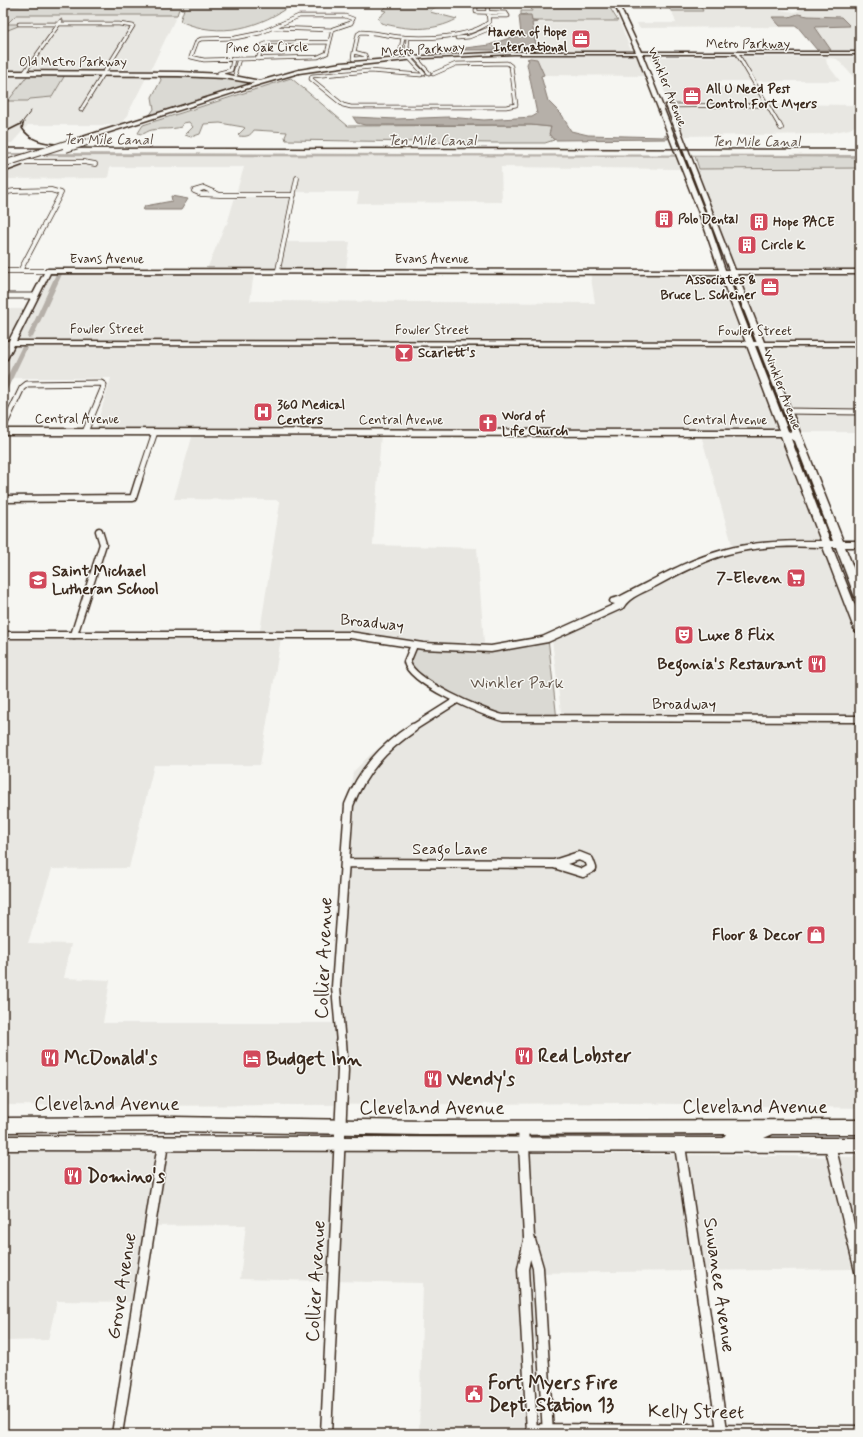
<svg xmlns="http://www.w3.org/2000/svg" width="863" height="1437" viewBox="0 0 863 1437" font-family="Mynerve,sans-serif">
	<rect width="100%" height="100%" fill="#f6f6f2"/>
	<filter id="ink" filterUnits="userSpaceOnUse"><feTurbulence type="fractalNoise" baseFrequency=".025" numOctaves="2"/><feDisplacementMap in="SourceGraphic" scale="8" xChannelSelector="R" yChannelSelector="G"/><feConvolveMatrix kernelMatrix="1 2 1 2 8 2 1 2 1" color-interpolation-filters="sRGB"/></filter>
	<g filter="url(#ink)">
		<!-- built -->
		<path fill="#e8e7e2" d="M699 3H776L781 7V10L794 12 801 10 796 3H860V50H831L815 27 841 17 808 16 804 14 781 27 639 28 637 23H676L672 11H702Z
			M13 15H177L151 69H155L150 76H147L122 125H28L12 143H3V26Z
			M619 21 632 53H529V50L534 49 536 45 532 23Z
			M530 56H634L638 57 646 76 544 75 537 59 530 58Z
			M650 57H860V84L837 59 830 58 826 59 827 64 840 81H712L718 87H758L768 104 858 105 860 123 850 129 825 134 683 136Z
			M51 155 677 157 682 169 501 167 502 202 357 203 359 192H293L282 242H350L346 268 254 269 47 270 48 267 207 269 225 225 227 224 244 167H110L108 178 3 179V171Z
			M761 168H860V270H735L696 169Z
			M51 272H254L250 301 595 303 590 272H720L746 343 15 341Z
			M726 272H729L756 343H753Z
			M736 272 860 273V343H763Z
			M3 309H25L8 341H3Z
			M13 344 747 346 780 432 381 429 95 430 111 378H3V367Z
			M764 346H860V432H799Z
			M193 434H381L373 545 477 548 484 643 477 646 424 644 344 632 283 630 282 632 168 633 260 631 280 503 276 500 174 499Z
			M701 435H781L822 542H772L733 548Z
			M823 546 860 644V1108L631 1103 122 1106 3 1105V638H281L260 765H154L129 868 52 869 28 943 71 944 64 978 110 980 103 1023H335L334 989 340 887 339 871 350 794 353 772 372 753 451 700 486 717 502 720 560 722 562 720 552 640 623 607 628 600 636 596 726 554 775 547Z
			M215 1149 860 1157V1246H847L852 1269 532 1273 537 1434H419L423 1283 240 1279 246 1225 145 1226 132 1302 57 1301 48 1340 3 1341V1150Z"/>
		<!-- green -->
		<path fill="#dad9d3" stroke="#8a8278" d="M22 3H294C260 28 220 39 180 21L184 9H179L177 15H16L7 24H23L3 32V6L20 5Z
			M390 3H451L433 8 430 12 457 19C433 32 407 30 381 23L378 18 386 11 382 10Z
			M530 3H607L618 21H532L526 14 521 15V11H532Z
			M628 3H699L703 11H672L669 9H631Z
			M28 75H65L52 97 30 99 28 101H8Z
			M160 77H218L256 83 149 116 154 109 152 97 161 80Z
			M291 78 348 126 531 125 551 127 554 140 545 143H494L286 140 285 137 287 132 254 130C250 136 247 137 239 136L238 135 245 128 243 127 220 123 204 124 200 134 191 137 185 135 193 127 189 122 183 123 181 127C171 130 162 128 152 130 146 131 144 136 138 133L143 125Z
			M695 156 860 157V168L699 169Z
			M548 638 557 720 489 715 422 679 406 659 414 645 491 649Z"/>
		<!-- water -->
		<path fill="#b6b0a9" stroke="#857a71" d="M798 14 808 16 841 17 850 26 815 27 831 50H817L797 26H780L772 17H789Z
			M520 15H531L532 21 538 22 532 23 536 45 534 50H464L465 48 489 45 521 34 519 16Z
			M530 58 537 59 544 75 541 76 548 101 562 115 571 131 588 135 663 137 666 135 668 139 556 140 553 139 549 134 551 127 531 125H365L357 123 353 117 396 119 448 117 484 120 532 117 537 114 527 64 529 60 527 59Z
			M171 196 188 199 181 210H143L145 206 172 201Z"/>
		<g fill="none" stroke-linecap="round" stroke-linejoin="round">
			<!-- canal -->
			<path fill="#b6b0a9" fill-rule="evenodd" d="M3 153 860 155V157L46 156 3 155Z
				M59 272 62 274 33 337 28 338 27 337 56 274Z
				M24 346 27 348 6 392 3 394V385L21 348Z"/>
			<!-- street-far5 casing -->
			<g stroke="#3b2a1e" stroke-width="4.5">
				<path id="street-far5" d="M476 3V12L506 13 508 16H489
					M299 16H345L353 19 351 23 333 29 327 53 318 57 204 60 191 57 197 41 201 39 235 38 260 33Z
					M19 24H119L133 26 81 110
					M274 28 333 30
					M403 37 401 49 424 74
					M408 38 407 48 429 73
					M457 38 469 37 491 28
					M354 52 365 55 366 58 353 59Z
					M354 52 358 34 361 32C375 32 388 36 401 37 425 39 470 38 489 22L487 3
					M738 55 779 125
					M258 59 263 45 268 43 329 42
					M24 73 61 21
					M219 73 231 70 233 59
					M236 75 235 72 239 59
					M421 75 370 71 312 76 311 79 343 105 351 107H506L516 105 511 66 507 63 456 64 433 74
					M668 106 768 105"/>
			</g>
			<!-- street-far4 casing -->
			<g stroke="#3b2a1e" stroke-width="5.5">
				<path id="street-far4" d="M779 124 781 128
					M11 162H84L95 164
					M204 188 220 195 201 194 194 191Z
					M220 195H294
					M3 197 8 192 14 191 51 190 61 193 20 271
					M278 270 297 178
					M3 271H48"/>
			</g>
			<!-- street-far3 casing -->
			<g stroke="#3b2a1e" stroke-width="7">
				<path id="street-far3" d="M3 296H34
					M786 411 860 412
					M3 428 22 388 27 384 101 383 104 385 103 389 85 432
					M139 480 155 432"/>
			</g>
			<!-- street-far2 casing -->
			<g stroke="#3b2a1e" stroke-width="9">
				<path id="street-far2" d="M3 499 133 498 139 479
					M74 635 103 544 99 531
					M414 645 407 662C411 682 483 713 503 718L860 719
					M411 729 457 700"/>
			</g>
			<!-- street-far1 casing -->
			<g stroke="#3b2a1e" stroke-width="11">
				<path id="street-far1" d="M579 856 589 860 592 868 583 873 554 864Z
					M346 863 554 864
					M341 1043 336 987 349 805C362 771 383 748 413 728"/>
			</g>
			<!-- street casing -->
			<g stroke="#3b2a1e" stroke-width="13">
				<path id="street" d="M523 1128 529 1237 538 1268 548 1434
					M830 1145 860 1271
					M680 1146 722 1430
					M529 1240 523 1269 532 1432
					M532 1429 860 1431
					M117 1434 163 1144
					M326 1434 343 1070 341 1042"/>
			</g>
			<!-- secondary casing -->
			<g stroke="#3b2a1e" stroke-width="3">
				<path id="secondary" d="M614 3H618L641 52H860V54H642L710 226 725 270H729L666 105 671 106 735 270H860V274H737L843 541H860V547H845L860 585V600L855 597 836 547H832L860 618V634L855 631 823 547C791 546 759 546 728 554 703 561 680 573 658 585 645 592 630 596 623 608L548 642 491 652 423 649 350 638H3V632H350L423 643 491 646 542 637 615 604 611 603 610 601 611 599 619 597C653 580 686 560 723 550 755 541 788 541 821 541L781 436 3 435V429L779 430 720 274 50 273 7 359 3 361V352L45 271 48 269 719 270 704 226 637 54H514L425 58 341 67 299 73 261 84 72 144 70 143V141L254 83 224 78 179 76 3 75V71L179 72 224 74 260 81 299 70 341 63 425 56 514 52H636ZM727 274H730L792 433 788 431ZM791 439 795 441 833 541H830Z
					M20 162 23 164 22 165 3 172V168Z"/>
			</g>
			<!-- primary casing -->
			<g stroke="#3b2a1e" stroke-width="3">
				<path id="primary" d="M3 341 860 342V346L3 345Z
					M173 1117 425 1121 860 1120V1134H773L764 1138H860V1152L3 1150V1136L723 1138 726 1134 425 1135 173 1131 3 1132V1118Z"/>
			</g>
			<!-- street-far5 -->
			<use href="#street-far5" stroke="#f6f6f2" stroke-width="3"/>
			<!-- street-far4 -->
			<use href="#street-far4" stroke="#f6f6f2" stroke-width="4"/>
			<!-- street-far3 -->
			<use href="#street-far3" stroke="#f6f6f2" stroke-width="5"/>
			<!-- street-far2 -->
			<use href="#street-far2" stroke="#f6f6f2" stroke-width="6"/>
			<!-- street-far1 -->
			<use href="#street-far1" stroke="#f6f6f2" stroke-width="8"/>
			<!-- street -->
			<use href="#street" stroke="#f6f6f2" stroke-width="10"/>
			<!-- secondary -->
			<use href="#secondary" fill="#f6f6f2" fill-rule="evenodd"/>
			<!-- primary -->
			<use href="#primary" fill="#f6f6f2" fill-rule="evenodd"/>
			<!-- rail-far1 -->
			<path stroke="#3b2a1e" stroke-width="1" d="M20 125 31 111
				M23 125 24 122"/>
			<!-- rail -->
			<path stroke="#3b2a1e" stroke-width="1.5" d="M23 124 22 128C30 141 44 143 58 144
				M3 133 21 124
				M3 148 860 149"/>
			<!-- secondary-bridge casing -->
			<g stroke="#3b2a1e" stroke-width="8" stroke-linecap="butt">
				<path id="secondary-bridge" d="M66 149 87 142
					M3 164 72 142"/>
			</g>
			<!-- secondary-bridge -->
			<use href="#secondary-bridge" stroke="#f6f6f2" stroke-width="6"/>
		</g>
	</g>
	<!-- icons -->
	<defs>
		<g id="office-square" transform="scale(1)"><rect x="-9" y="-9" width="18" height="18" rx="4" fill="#d1495b" stroke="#f6f6f2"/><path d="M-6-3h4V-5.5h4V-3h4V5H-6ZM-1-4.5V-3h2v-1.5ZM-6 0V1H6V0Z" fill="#fff"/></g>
		<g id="building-square" transform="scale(1)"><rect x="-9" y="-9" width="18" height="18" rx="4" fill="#d1495b" stroke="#f6f6f2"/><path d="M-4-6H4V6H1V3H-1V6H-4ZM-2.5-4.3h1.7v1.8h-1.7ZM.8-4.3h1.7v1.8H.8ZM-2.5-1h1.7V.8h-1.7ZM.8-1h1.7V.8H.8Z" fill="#fff"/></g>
		<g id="bar-square" transform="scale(1)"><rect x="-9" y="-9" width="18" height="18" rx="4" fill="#d1495b" stroke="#f6f6f2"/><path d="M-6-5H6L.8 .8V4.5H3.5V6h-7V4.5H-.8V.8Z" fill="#fff"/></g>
		<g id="hospital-square" transform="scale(1)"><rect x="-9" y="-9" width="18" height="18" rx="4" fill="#d1495b" stroke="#f6f6f2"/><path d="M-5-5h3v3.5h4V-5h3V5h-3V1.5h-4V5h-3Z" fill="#fff"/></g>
		<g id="church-square" transform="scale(1)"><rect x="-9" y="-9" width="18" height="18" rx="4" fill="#d1495b" stroke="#f6f6f2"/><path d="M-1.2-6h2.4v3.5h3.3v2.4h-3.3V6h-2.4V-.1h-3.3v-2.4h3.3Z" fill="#fff"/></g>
		<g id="supermarket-square" transform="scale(1)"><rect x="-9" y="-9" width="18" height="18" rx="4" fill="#d1495b" stroke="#f6f6f2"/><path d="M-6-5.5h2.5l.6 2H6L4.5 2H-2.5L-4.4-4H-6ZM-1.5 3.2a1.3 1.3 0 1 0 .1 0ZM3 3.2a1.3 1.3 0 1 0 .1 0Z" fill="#fff"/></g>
		<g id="school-square" transform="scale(1)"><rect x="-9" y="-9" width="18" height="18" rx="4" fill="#d1495b" stroke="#f6f6f2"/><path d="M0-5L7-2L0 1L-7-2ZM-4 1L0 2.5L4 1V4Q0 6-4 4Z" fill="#fff"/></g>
		<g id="theatre-square" transform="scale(1)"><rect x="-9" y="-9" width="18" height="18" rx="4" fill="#d1495b" stroke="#f6f6f2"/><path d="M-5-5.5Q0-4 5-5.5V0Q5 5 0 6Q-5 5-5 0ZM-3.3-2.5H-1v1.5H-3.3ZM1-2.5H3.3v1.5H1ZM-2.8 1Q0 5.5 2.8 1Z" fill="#fff"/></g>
		<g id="restaurant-square" transform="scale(1)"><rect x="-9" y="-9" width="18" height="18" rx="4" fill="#d1495b" stroke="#f6f6f2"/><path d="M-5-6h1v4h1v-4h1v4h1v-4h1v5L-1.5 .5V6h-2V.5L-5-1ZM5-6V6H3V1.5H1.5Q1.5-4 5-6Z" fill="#fff"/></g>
		<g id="shop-square" transform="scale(1)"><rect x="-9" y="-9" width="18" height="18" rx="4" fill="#d1495b" stroke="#f6f6f2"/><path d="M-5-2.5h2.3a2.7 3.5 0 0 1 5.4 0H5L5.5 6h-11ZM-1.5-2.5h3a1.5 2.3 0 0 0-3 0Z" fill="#fff"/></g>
		<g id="hotel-square" transform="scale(1)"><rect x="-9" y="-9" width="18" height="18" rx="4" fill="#d1495b" stroke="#f6f6f2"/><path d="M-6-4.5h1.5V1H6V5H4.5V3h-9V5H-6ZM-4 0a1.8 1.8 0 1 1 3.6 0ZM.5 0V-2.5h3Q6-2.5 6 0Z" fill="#fff"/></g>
		<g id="civic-square" transform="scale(1)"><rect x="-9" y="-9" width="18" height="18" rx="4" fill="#d1495b" stroke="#f6f6f2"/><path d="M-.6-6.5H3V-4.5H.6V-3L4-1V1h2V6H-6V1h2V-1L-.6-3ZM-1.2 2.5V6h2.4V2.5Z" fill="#fff"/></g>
	</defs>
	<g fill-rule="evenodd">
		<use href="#office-square" x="581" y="39"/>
		<use href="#office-square" x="692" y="96"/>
		<use href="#building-square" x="664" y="219"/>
		<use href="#building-square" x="759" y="222"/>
		<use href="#building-square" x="747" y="245"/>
		<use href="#office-square" x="770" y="287"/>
		<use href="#bar-square" x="404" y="353"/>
		<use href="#hospital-square" x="263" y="412"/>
		<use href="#church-square" x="488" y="423"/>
		<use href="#supermarket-square" x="796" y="578"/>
		<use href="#school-square" x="38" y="580"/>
		<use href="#theatre-square" x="684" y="635"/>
		<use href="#restaurant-square" x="817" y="664"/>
		<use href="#shop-square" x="816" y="935"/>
		<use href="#restaurant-square" x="524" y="1056"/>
		<use href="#restaurant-square" x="50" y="1058"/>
		<use href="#hotel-square" x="252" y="1059"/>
		<use href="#restaurant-square" x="433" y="1079"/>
		<use href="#restaurant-square" x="73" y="1176"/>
		<use href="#civic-square" x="474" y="1394"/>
	</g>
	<g text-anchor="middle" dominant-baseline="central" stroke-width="3" stroke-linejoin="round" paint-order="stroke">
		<!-- far-poi labels -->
		<g font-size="13" font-weight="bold" fill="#3b2a1e" stroke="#f6f6f2" text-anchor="start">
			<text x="567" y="32" text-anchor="end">Haven of Hope<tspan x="567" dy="15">International</tspan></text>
			<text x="706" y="89">All U Need Pest<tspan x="706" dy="15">Control Fort Myers</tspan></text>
			<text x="678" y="219">Polo Dental</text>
			<text x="773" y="222">Hope PACE</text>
			<text x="761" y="245">Circle K</text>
			<text x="756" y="280" text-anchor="end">Associates &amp;<tspan x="756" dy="15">Bruce L. Scheiner</tspan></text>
			<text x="418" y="353">Scarlett's</text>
			<text x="277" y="405">360 Medical<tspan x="277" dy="15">Centers</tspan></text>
			<text x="502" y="416">Word of<tspan x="502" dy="15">Life Church</tspan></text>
		</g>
		<!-- far-street labels -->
		<g font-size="13" fill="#3b2a1e" stroke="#f6f6f2">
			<text x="748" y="44">Metro Parkway</text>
			<text transform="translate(267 48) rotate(-1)">Pine Oak Circle</text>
			<text transform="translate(423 50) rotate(-4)">Metro Parkway</text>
			<text x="73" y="62">Old Metro Parkway</text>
			<text transform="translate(667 87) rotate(68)">Winkler Avenue</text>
			<text x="107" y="259">Evans Avenue</text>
			<text x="432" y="259">Evans Avenue</text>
			<text x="107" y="329">Fowler Street</text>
			<text x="432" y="330">Fowler Street</text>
			<text x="755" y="331">Fowler Street</text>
			<text transform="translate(782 390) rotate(69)">Winkler Avenue</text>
			<text x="77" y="419">Central Avenue</text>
			<text x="401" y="420">Central Avenue</text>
			<text x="725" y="420">Central Avenue</text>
		</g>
		<!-- far-water labels -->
		<g font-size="14" font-style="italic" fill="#605248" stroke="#f6f6f2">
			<text x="108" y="140">Ten Mile Canal</text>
			<text x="432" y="141">Ten Mile Canal</text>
			<text x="756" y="142">Ten Mile Canal</text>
		</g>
		<!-- poi labels -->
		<g font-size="16" font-weight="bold" fill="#3b2a1e" stroke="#f6f6f2" text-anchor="end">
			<text x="52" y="571" text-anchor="start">Saint Michael<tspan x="52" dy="18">Lutheran School</tspan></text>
			<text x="782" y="578">7-Eleven</text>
			<text x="698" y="635" text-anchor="start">Luxe 8 Flix</text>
			<text x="803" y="664">Begonia's Restaurant</text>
			<text x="802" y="935">Floor &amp; Decor</text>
		</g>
		<!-- street labels -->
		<g font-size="16" fill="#3b2a1e" stroke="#f6f6f2">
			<text transform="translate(372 623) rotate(6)">Broadway</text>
			<text x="684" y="704">Broadway</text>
			<text x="450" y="849">Seago Lane</text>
		</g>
		<!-- park labels -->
		<g font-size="16" fill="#63564b" stroke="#f6f6f2">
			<text x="517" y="683">Winkler Park</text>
		</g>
		<!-- near-street labels -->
		<g font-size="19" fill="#3b2a1e" stroke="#f6f6f2">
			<text transform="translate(324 958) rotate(-88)">Collier Avenue</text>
			<text x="107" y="1104">Cleveland Avenue</text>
			<text x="755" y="1107">Cleveland Avenue</text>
			<text x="432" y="1108">Cleveland Avenue</text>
			<text transform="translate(316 1281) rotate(-87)">Collier Avenue</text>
			<text transform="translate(719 1285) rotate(82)">Suwanee Avenue</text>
			<text transform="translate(122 1286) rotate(-81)">Grove Avenue</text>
			<text transform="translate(696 1412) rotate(1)">Kelly Street</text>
		</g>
		<!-- near-poi labels -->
		<g font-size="19" font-weight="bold" fill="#3b2a1e" stroke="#f6f6f2" text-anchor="start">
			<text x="538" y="1056">Red Lobster</text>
			<text x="64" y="1058">McDonald's</text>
			<text x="266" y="1059">Budget Inn</text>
			<text x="447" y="1079">Wendy's</text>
			<text x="87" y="1176">Domino's</text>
			<text x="488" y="1383">Fort Myers Fire<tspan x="488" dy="22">Dept. Station 13</tspan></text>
		</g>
	</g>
	<!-- margin -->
	<rect width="863" height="1437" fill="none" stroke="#f6f6f2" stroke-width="16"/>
	<rect x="8" y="8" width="847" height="1421" fill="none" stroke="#3b2a1e" stroke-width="1.5" filter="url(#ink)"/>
</svg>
